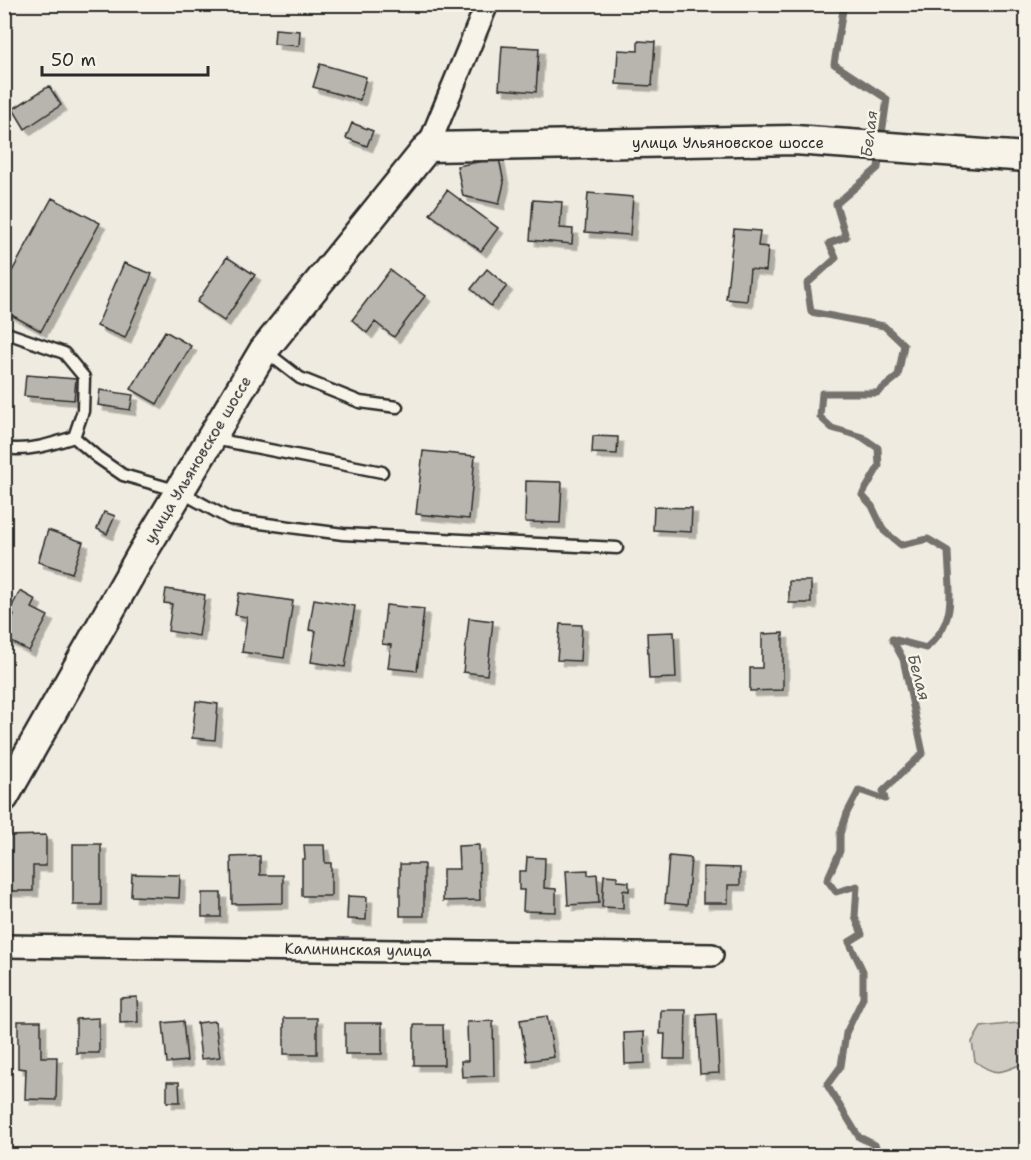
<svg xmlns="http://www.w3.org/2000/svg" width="1031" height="1160" viewBox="0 0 1031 1160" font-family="'Shantell Sans',sans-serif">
	<defs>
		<filter id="shadow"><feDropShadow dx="5.5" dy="5.5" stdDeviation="0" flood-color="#0004"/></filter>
	</defs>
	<rect width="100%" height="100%" fill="#efebe0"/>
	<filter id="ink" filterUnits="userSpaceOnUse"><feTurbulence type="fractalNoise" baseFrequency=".0167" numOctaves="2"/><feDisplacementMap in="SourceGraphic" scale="12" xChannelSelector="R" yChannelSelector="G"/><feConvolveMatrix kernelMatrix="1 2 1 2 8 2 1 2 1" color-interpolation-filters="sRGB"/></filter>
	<g filter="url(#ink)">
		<!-- green -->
		<path fill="#cfcbc2" stroke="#7d7b76" stroke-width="1.5" d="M1026 1022V1062C1003 1072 996 1078 975 1061L972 1042 981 1027Z"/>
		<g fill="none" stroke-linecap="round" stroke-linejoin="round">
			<!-- stream -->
			<path stroke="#74726e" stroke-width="7" d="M844 4 834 64 887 99 881 141
				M880 152 878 168 836 204 846 237 829 243 836 258 807 284 811 312 884 326 904 345 898 376 877 393H822L820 417 832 428 862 437 878 448 879 466 862 495 872 506 884 531 901 545 928 539 948 551C949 590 959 620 926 648L892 639 903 659 923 753 883 791 885 799 859 790 847 813 840 834V851L827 880 836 892 857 886 855 917 862 934 849 942 863 971V998L846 1033 841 1066 827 1085 859 1137 875 1145 881 1156"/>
		</g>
		<!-- building -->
		<path fill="#b8b5ae" stroke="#2b2b2b" stroke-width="1.5" filter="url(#shadow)" d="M275 29 300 31 299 46 274 44Z
			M638 41 655 42 652 86 616 84 618 50 638 51Z
			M502 46 539 48 536 92 499 89Z
			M320 64 366 77 360 100 313 87Z
			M49 86 61 105 25 129 13 109Z
			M352 123 373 131 367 146 346 138Z
			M499 158 504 183 499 204 463 196 457 166Z
			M447 190 498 228 481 251 430 214Z
			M588 193 633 197 630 235 585 232Z
			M52 198 100 223 41 331 4 311V286Z
			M533 200 562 202 560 228 573 229 572 244 530 240Z
			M734 229 760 231 758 246 768 247 766 271 750 269 747 301 726 299Z
			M227 257 255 275 224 321 197 302Z
			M124 263 152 274 125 338 97 326Z
			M487 269 507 286 491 306 471 289Z
			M390 270 425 296 394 337 375 322 367 333 352 320Z
			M165 331 191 346 157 404 131 389Z
			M26 375 76 379 74 400 24 396Z
			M100 390 133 395 130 410 98 405Z
			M593 436 618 437 617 454 592 453Z
			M423 451 475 456 469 519 416 514Z
			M526 481 562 482 560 523 525 522Z
			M654 507 692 508 691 532 653 530Z
			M104 512 115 516 107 534 97 529Z
			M48 530 83 542 72 573 38 562Z
			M789 581H811V603H789Z
			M166 589 205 595 199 636 168 631 172 604 164 603Z
			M20 591 36 600 32 608 48 616 29 651 4 638V621L10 624 14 615 9 612Z
			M239 593 293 601 284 658 242 652 247 617 235 615Z
			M314 599 355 606 345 667 311 662 316 631 309 630Z
			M386 605 424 609 417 671 388 668 391 645 382 644Z
			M469 618 493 621 487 675 463 672Z
			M560 624 582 625 580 661 557 660Z
			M674 632 676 678 649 679 647 633Z
			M783 633V690L750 691V668H762V634Z
			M196 701 218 704 215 740 192 738Z
			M46 835V866H33V891H4V836Z
			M73 844H101V905H73Z
			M304 845H324L325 863H331V896H302V859H305Z
			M479 845 480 900 443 901V869H459L458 846Z
			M260 856V875H283V903L232 904 231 857Z
			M669 856 691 858 687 905 665 903Z
			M527 857 545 858 544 888 556 889V912L523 911 524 890H519V871H526Z
			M400 864H424V916H400Z
			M703 867 740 868V885H728V903H703Z
			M588 870V875L597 874 599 903 568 905 566 871Z
			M132 874 180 875 179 898 131 896Z
			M604 875 617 876V881L629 882V891L623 890V908L602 907Z
			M202 893H221V917H202Z
			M348 896 367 897 366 920 347 919Z
			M137 997 138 1022 120 1023V998Z
			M661 1010H686L685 1059H664L665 1034H660Z
			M716 1014 719 1073 700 1074 697 1015Z
			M547 1016 554 1057 527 1061 520 1020Z
			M99 1018V1053H76V1019Z
			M284 1018H317V1054H284Z
			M18 1021H41V1057H57L56 1100 25 1099 26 1069 18 1068Z
			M183 1021 187 1061 167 1063 163 1023Z
			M215 1021 220 1057 201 1059 197 1023Z
			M493 1021 494 1076 462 1077 461 1061H468L467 1022Z
			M345 1023H382V1054H345Z
			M414 1025H443L444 1065H414Z
			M644 1032 645 1063 625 1064 624 1033Z
			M167 1082H179L180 1102H167Z"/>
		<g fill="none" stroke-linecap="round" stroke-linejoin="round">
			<!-- lane casing -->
			<g stroke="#2b2b2b" stroke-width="15">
				<path id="lane" d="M4 332 64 353 84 377 83 411 74 437C52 444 28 452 4 448
					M265 351 300 378 360 402 397 407
					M74 437 97 457 123 475 179 491 230 519 343 534 617 548
					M214 439 382 472"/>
			</g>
			<!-- street casing -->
			<g stroke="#2b2b2b" stroke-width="26">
				<path id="street" d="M428 147 487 4
					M4 946 712 955"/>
			</g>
			<!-- secondary casing -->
			<g stroke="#2b2b2b" stroke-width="33">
				<path id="secondary" d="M4 797 143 552 264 350 428 147 795 140 1026 157"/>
			</g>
			<!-- lane -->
			<use href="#lane" stroke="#f7f3e8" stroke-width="10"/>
			<!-- street -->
			<use href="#street" stroke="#f7f3e8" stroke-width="21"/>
			<!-- secondary -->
			<use href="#secondary" stroke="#f7f3e8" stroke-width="28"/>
		</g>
	</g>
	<g text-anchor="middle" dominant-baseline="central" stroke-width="5" stroke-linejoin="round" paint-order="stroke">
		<!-- street labels -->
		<g font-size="15" fill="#2b2b2b" stroke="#f7f3e8">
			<text x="728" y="143">улица Ульяновское шоссе</text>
			<text transform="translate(198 460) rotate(-59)">улица Ульяновское шоссе</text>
			<text transform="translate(358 950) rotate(1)">Калининская улица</text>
		</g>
		<!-- water labels -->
		<g font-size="16" font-style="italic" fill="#555552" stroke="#f7f3e8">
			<text transform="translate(869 134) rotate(-83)">Белая</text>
			<text transform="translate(919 677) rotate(75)">Белая</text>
		</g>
	</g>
	<!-- margin -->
	<rect width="1031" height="1160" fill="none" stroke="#f7f3e8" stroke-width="24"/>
	<rect x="12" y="12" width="1007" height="1136" fill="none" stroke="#2b2b2b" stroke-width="2" filter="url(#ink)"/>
	<!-- scale -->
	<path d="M42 66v9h166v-9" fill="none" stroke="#2b2b2b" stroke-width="3"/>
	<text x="51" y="66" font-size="18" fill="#2b2b2b" stroke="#f7f3e8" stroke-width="4.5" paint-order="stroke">50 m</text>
</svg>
